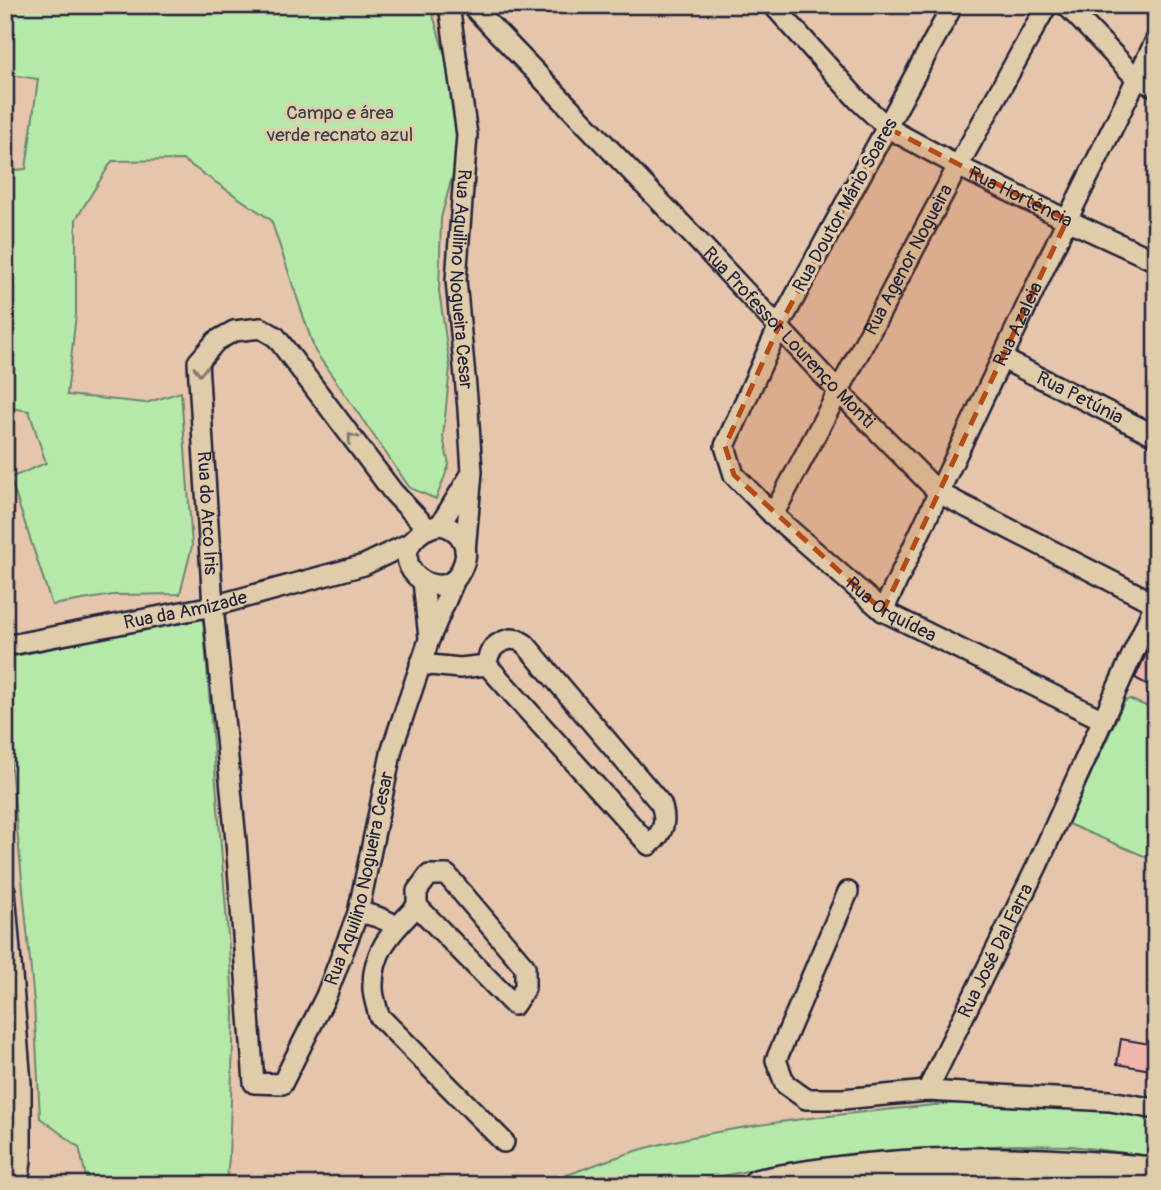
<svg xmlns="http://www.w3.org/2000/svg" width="1161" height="1190" viewBox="0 0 1161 1190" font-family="Pangolin,sans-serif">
	<rect width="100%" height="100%" fill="#e5c5ab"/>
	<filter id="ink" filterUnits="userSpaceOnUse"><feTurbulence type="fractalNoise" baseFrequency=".0143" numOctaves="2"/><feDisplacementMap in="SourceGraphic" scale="14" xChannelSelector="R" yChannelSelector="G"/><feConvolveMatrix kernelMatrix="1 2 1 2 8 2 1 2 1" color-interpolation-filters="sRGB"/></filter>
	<g filter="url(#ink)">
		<!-- green -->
		<path fill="#b6e9a9" stroke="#6c8672" stroke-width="2" d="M5 5H430L466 126 441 218 439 291 450 367 443 437 449 465 436 499 410 488 315 351 271 220 183 160 112 161 76 219V314L67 395 146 403 181 392 192 546 180 594 113 595 52 605 10 478 46 463 29 411 5 407V171L26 169 38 79 5 74Z
			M203 617 234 1013 229 1158 226 1185H88L79 1147 40 1118 34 1002 5 705V658Z
			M1129 699 1156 710V861L1068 824 1124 702Z
			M994 1099 1156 1116V1157L1072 1146 1016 1145 914 1149 856 1153 797 1161 677 1185H540C581 1170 623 1153 666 1143 774 1117 885 1111 994 1099Z
			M961 1171 1156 1185H807Z"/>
		<!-- building -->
		<path fill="#f0b5ad" stroke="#22223b" stroke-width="2" d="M1156 632V675L1150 686 1135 678Z
			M1121 1039 1156 1045V1071L1117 1064Z"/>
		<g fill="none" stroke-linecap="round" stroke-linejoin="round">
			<!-- minor casing -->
			<g stroke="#22223b" stroke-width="24">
				<g id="minor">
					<path id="s1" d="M449 5 467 135 456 280 468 409 472 472 465 551"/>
					<path id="s2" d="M471 5 699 242 839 392 939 493 1156 604"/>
					<path id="s3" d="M773 5 858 100 888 128 958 166 1067 220 1156 261"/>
					<path id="s4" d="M953 5 779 326 725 446 734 475 773 515 883 611 1103 720"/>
					<path d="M1066 5 1137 79 1156 87"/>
					<path id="s5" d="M1003 359 1156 436"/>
					<path id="s6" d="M773 515 958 166 1047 5"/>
					<path d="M440 525C462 529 472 549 461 570 459 573 458 577 455 579 443 591 421 584 412 571 397 548 419 529 440 525Z"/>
					<path d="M440 525 470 476"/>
					<path id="s7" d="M427 528 393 492 276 337 261 328 234 331 216 341 198 362 213 606 236 841 254 1083 282 1084 326 996 358 913 392 749 429 640 455 579"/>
					<path d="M423 581 429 638"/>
					<path id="s8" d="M883 611 1067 220 1156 40"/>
					<path d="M511 639 518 640 525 644 661 804C667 821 664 833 649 845L487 665C488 650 496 642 511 639Z"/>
					<path id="s9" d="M5 646 213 606 364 565 410 543"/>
					<path d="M420 664 460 668 487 665"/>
					<path d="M429 875H447L525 967V988L514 1005 417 906V891Z"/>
					<path d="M5 891 21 1083V1160L18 1185"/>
					<path d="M848 892 776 1060 785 1084 806 1099H843L927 1091 1110 1101 1156 1109"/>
					<path d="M417 906C393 931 372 950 373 988 373 997 377 1007 379 1016L504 1142"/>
					<path d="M358 913C373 914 384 918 397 927"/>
					<path id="s10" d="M927 1091 1037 866 1156 602"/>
				</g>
			</g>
			<!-- highway casing -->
			<g stroke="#22223b" stroke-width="35">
				<path id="highway" d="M758 1185C890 1159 1022 1158 1156 1173"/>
			</g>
			<!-- minor -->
			<use href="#minor" stroke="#e0ccaa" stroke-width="19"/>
			<!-- highway -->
			<use href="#highway" stroke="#e0ccaa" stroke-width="30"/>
		</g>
		<!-- one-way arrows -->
		<defs><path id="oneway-chevron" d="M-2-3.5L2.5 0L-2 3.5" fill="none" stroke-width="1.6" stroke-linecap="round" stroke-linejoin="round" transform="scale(1.75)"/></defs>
		<g stroke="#817772">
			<use href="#oneway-chevron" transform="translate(200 371) rotate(92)"/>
			<use href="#oneway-chevron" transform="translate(352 438) rotate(-127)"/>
		</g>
	</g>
	<!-- marked area -->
	<path fill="#b64b18" fill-opacity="0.2" stroke="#b64b18" stroke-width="5" stroke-dasharray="14 9" stroke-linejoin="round" d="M888 128 1067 220 883 611 734 475 725 446 779 326Z"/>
	<g text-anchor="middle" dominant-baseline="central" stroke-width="6" stroke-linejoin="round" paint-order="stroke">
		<!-- park labels -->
		<g font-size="19" fill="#38404c" stroke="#e0ccaa">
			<text x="340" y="113">Campo e área<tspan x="340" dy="22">verde recnato azul</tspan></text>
		</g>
		<!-- street labels -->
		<g font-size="19" fill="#22223b" stroke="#e0ccaa">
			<text stroke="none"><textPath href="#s3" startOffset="318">Rua Hortência</textPath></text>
			<text transform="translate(845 205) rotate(-61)">Rua Doutor Mário Soares</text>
			<text stroke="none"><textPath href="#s6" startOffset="289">Rua Agenor Nogueira</textPath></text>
			<text stroke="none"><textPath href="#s1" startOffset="276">Rua Aquilino Nogueira Cesar</textPath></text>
			<text stroke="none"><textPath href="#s8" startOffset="317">Rua Azaleia</textPath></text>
			<text stroke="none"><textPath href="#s2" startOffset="460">Rua Professor Lourenço Monti</textPath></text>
			<text stroke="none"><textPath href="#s5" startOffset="86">Rua Petúnia</textPath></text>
			<text stroke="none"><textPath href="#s7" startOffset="488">Rua do Arco Íris</textPath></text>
			<text stroke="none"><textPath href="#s4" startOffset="735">Rua Orquídea</textPath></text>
			<text stroke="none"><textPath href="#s9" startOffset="184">Rua da Amizade</textPath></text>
			<text stroke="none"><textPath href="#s7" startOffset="1309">Rua Aquilino Nogueira Cesar</textPath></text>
			<text stroke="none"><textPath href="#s10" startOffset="156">Rua José Dal Farra</textPath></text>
		</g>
	</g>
	<!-- margin -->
	<rect width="1161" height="1190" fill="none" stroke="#e0ccaa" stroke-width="28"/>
	<rect x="14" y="14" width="1133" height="1162" fill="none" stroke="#22223b" stroke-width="2.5" filter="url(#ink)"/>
</svg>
